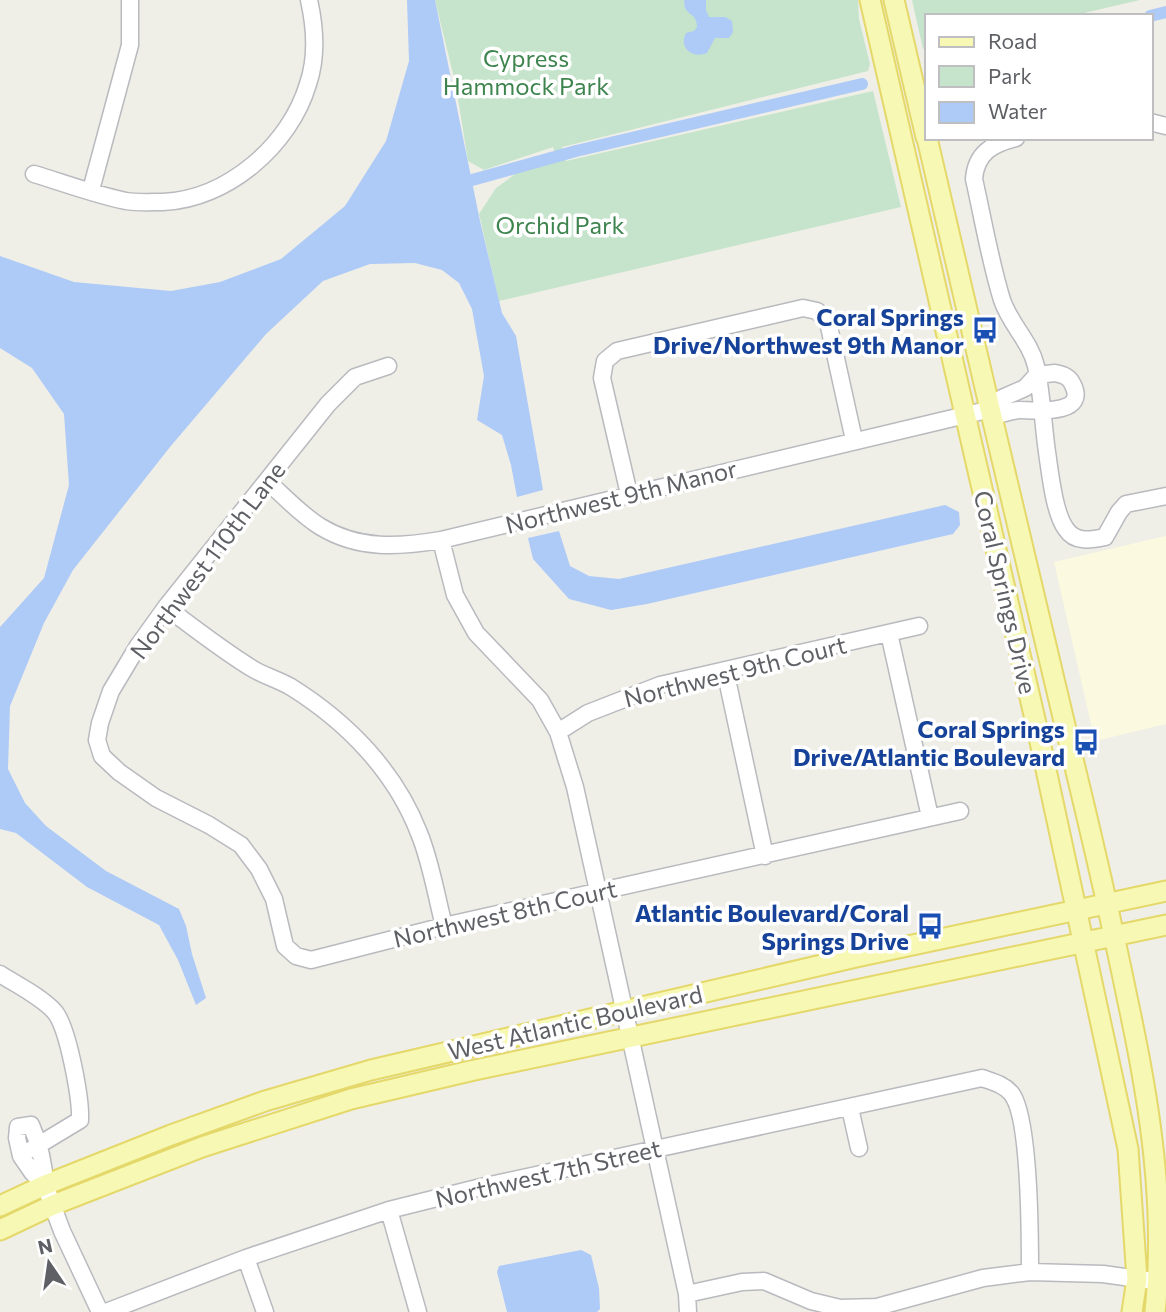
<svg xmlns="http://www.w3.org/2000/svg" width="1166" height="1312" viewBox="0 0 1166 1312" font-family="Commissioner,sans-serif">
	<rect width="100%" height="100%" fill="#efefe7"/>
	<!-- commercial -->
	<path fill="#fbfae0" d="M1166 536V724L1095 741 1054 562Z"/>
	<!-- green -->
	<path fill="#c6e4cb" d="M435 0H858L859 19 870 64 868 71 562 147 566 161 873 91 901 207 499 301 479 214 496 188 521 170 557 161 553 147 484 170 468 161 456 86Z
		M912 0H1140L1071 16H926V48L923 49Z"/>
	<!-- water -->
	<path fill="#aecaf7" d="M407 0H435L480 221 502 313 516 336 543 490 517 497 511 465 502 435 477 420 484 376 472 309 459 283 442 270 415 263 370 264 323 281 266 334 170 447 73 570 44 623 10 706 8 769 25 803 46 826 106 871 179 909 186 926 192 954 206 998 196 1005 178 960 159 925 87 887 16 833 0 829V627L44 578 69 485 64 414 32 368 0 348V256L74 282 171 291 220 282 281 259 345 206 386 141 409 61Z
		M684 0H706V10L709 17H725L732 21 733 32 729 38H715L707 53C693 59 678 48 686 33L694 31 697 27C696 13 691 18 685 8Z
		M945 505 959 512 960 525 953 534 647 604 611 610 569 599 533 559 528 538 559 531 570 566 589 576 619 579Z
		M581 1250 591 1255 599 1288 600 1309 597 1312H507L497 1272 499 1266Z"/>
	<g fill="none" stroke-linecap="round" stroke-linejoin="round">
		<!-- canal -->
		<path stroke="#aecaf7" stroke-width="12" d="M1150 16 1166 12
			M472 180 576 151 862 84"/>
		<!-- minor casing -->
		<g stroke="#b9babf" stroke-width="19">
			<path id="minor" d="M1150 122 1166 126
				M1016 138C992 144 976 153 974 179 983 219 990 261 1002 300 1010 324 1030 341 1036 366 1042 394 1043 424 1047 452 1050 472 1054 513 1066 529 1075 543 1091 540 1105 537L1119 512 1126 504 1166 496
				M34 174C64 183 96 195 126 201 138 203 152 202 163 202 228 199 290 145 308 84 317 58 315 27 309 0
				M91 190 130 45V0
				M388 366 355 377 328 404 166 607 138 646 111 691 100 723 97 740 102 756 119 772 156 798 209 825 241 845 259 869 274 899 285 946 296 956 311 960 444 926 960 811
				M1055 373C1063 375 1069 376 1073 385 1088 416 1034 410 1020 410 1013 410 1005 413 998 415L991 409 1002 398 1025 388 1037 375Z
				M267 481C284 496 301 515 321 527 359 550 399 547 441 540L991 409
				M629 494 602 378 605 361 617 351 803 308 817 311 828 322 854 440
				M441 540 455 595 476 633 540 700 558 732 575 787 687 1294 688 1312
				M166 607C194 628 222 650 253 669 265 676 279 680 291 687 347 722 395 771 419 833 431 862 436 895 444 926
				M889 633 930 817
				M725 670 765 856
				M558 732 588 713 660 685 919 626
				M0 974C17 985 40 996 54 1011 68 1026 81 1099 80 1120L32 1149
				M850 1108 859 1148
				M45 1185C44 1163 40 1145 31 1125L18 1127 17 1138 21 1156 32 1172 45 1185 62 1231 100 1312
				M389 1210 418 1312
				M246 1258 265 1312
				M687 1294 742 1282 764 1281 811 1301 840 1308 877 1307 983 1278 1030 1272 1103 1274 1146 1280
				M106 1312 246 1258 389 1210 481 1187 982 1078C993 1082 1003 1084 1011 1093 1030 1115 1030 1238 1030 1272"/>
		</g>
		<!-- major casing -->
		<g stroke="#e5d86a" stroke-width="23">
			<path id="major" d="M870 0 1037 728 1128 1149 1137 1279 1132 1312
				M894 0 926 137
				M927 138C975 344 1022 549 1072 755 1092 837 1111 919 1128 1002 1150 1104 1166 1207 1155 1312
				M0 1206 45 1185 171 1135 265 1101 371 1070 856 957 1166 891
				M0 1230 53 1205 202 1147 351 1099 470 1071 1166 925"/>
		</g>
		<!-- minor -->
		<use href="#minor" stroke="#fff" stroke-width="16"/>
		<!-- major -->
		<use href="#major" stroke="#f6f8b3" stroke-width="19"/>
	</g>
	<!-- icons -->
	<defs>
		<g id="bus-bare" transform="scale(2.1)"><path d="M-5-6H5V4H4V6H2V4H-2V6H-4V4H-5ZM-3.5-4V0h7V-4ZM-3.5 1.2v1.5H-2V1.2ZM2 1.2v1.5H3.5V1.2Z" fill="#1a4fb4" stroke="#fff" stroke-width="2.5" paint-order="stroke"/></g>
	</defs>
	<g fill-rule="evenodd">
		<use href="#bus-bare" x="985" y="330"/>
		<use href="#bus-bare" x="1086" y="742"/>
		<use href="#bus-bare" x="930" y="926"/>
	</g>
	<g text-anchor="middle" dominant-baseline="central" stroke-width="7" stroke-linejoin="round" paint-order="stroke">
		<!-- park labels -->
		<g font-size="24" fill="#3e844e" stroke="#fff">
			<text x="526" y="57">Cypress<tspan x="526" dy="28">Hammock Park</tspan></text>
			<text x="560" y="224">Orchid Park</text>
		</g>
		<!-- transit labels -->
		<g font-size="24" font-weight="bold" fill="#164399" stroke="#fff" text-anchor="end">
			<text x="964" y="316">Coral Springs<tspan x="964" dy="28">Drive/Northwest 9th Manor</tspan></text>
			<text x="1065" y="728">Coral Springs<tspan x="1065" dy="28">Drive/Atlantic Boulevard</tspan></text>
			<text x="909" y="912">Atlantic Boulevard/Coral<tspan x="909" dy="28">Springs Drive</tspan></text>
		</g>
		<!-- street labels -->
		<g font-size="24" fill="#5e6065" stroke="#fff">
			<text transform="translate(621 496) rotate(-14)">Northwest 9th Manor</text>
			<text transform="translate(207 560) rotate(-53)">Northwest 110th Lane</text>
			<text transform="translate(1006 592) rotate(77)">Coral Springs Drive</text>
			<text transform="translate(735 671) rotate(-14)">Northwest 9th Court</text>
			<text transform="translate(505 913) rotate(-13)">Northwest 8th Court</text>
			<text transform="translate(575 1022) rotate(-13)">West Atlantic Boulevard</text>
			<text transform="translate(548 1173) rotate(-13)">Northwest 7th Street</text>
		</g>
	</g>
	<!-- legend -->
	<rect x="925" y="14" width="228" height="126" fill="#ffffff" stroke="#bfbfc1" stroke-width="2"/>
	<rect x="939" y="37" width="35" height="10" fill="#f6f8b3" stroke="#bfbfc1" stroke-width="2"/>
	<text x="988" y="49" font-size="21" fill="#5e6065">Road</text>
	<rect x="939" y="66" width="35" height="21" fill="#c6e4cb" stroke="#bfbfc1" stroke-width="2"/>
	<text x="988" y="84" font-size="21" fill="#5e6065">Park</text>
	<rect x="939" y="102" width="35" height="21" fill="#aecaf7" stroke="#bfbfc1" stroke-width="2"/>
	<text x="988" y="119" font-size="21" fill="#5e6065">Water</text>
	<!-- north arrow -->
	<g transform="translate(49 1263) rotate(347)" stroke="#ffffff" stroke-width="5" paint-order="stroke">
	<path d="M0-5L12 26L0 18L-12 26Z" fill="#5e6065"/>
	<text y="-10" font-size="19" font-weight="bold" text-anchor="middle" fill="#5e6065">N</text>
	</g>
</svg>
